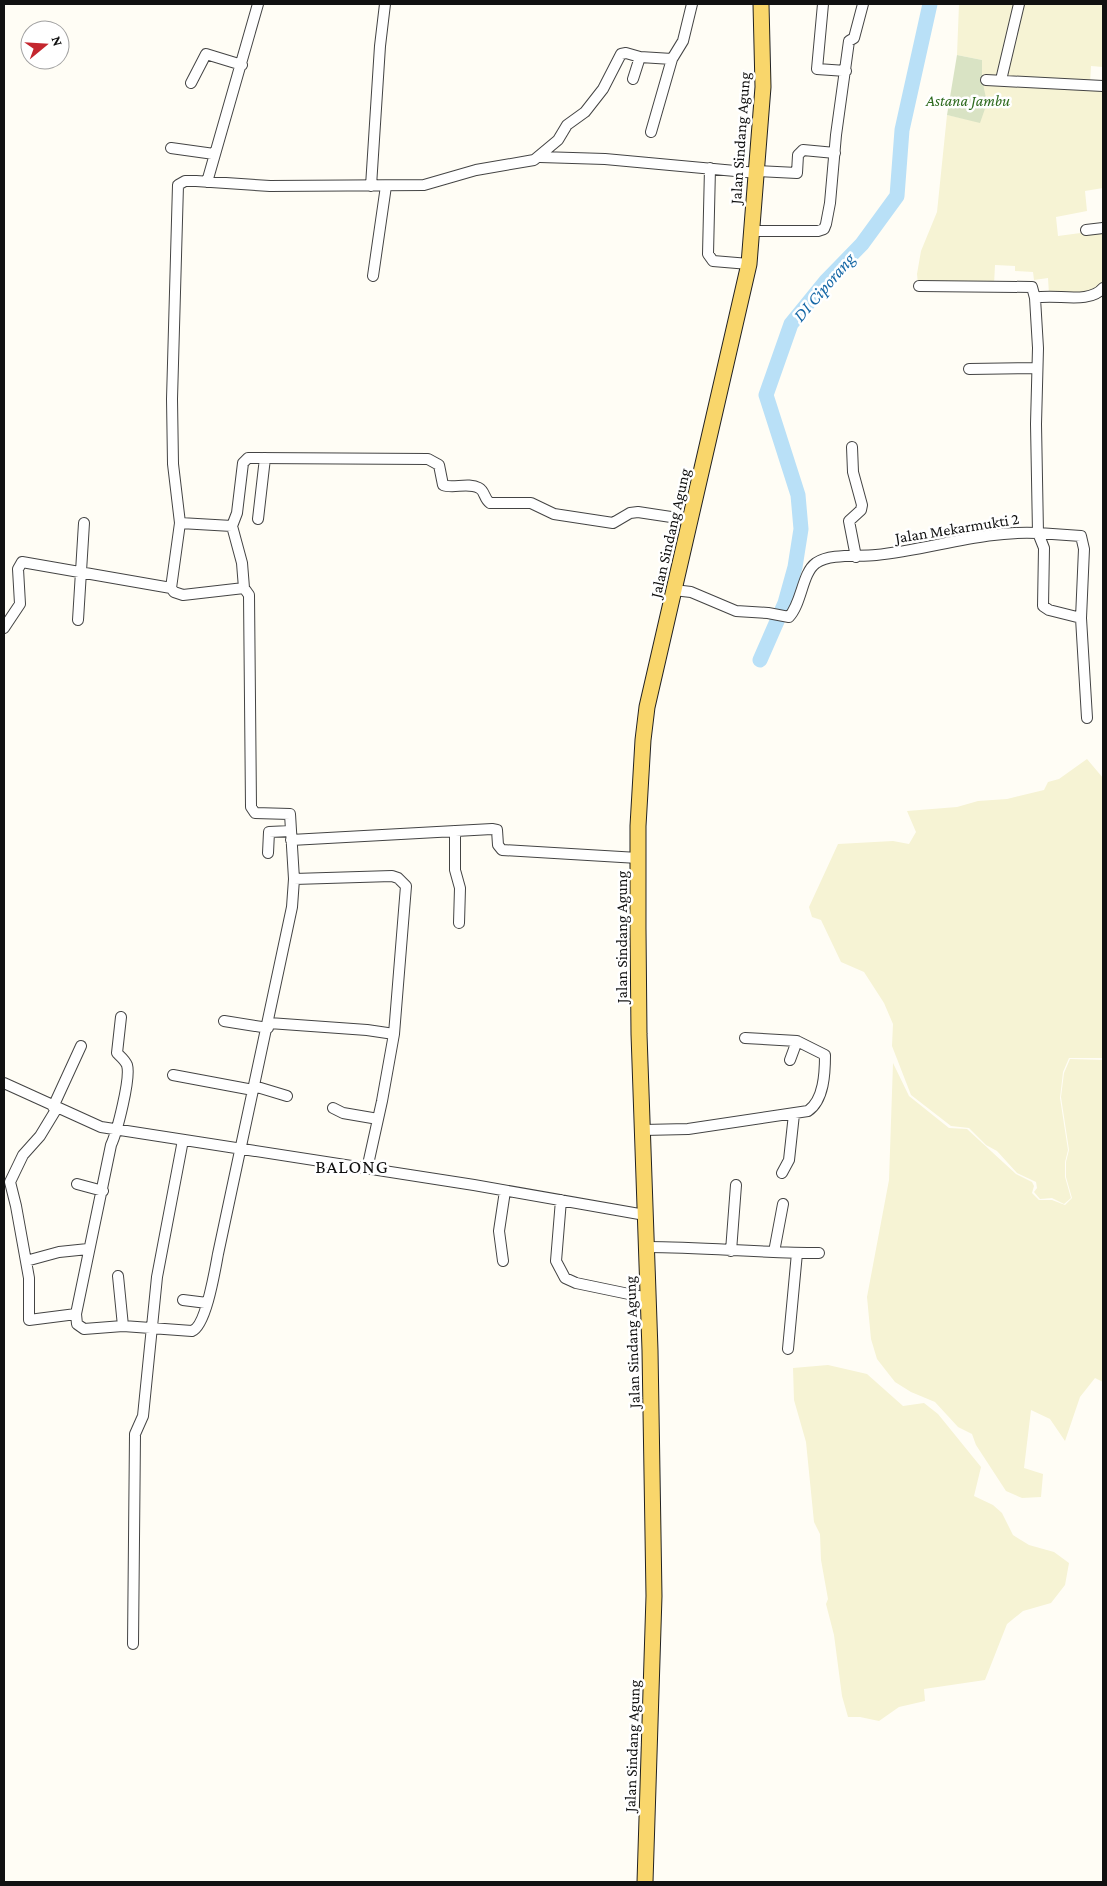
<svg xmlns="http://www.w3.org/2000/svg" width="1107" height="1886" viewBox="0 0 1107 1886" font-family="'Crimson Pro',serif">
	<rect width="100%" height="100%" fill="#fffdf5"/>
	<!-- farmland -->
	<path fill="#f6f3d4" d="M959 4H1103V67L1091 66 1090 84 982 79V60L957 55Z
		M982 80 1103 88V188L1085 191 1087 211 1056 217 1058 236 1103 230V284L1100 288 1085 293 1049 294 1048 278 1034 280 1033 272 1015 271V266L995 265 994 285 918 284 917 274 921 251 937 212 947 115 980 122Z
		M1087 759 1103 778V1058H1069L1063 1072 1060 1098 1068 1150 1065 1162V1177L1071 1198 1064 1204 1052 1198 1040 1199 1034 1192 1037 1188 1036 1182 1017 1173 997 1151 986 1145 969 1128 951 1126 911 1095 892 1046 893 1024 884 1003 864 972 841 962 821 920 812 917 809 907 838 844 893 841 909 844 916 832 907 811 957 807 978 801 1007 799 1044 790 1048 782 1059 779Z
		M1070 1059 1103 1060V1382L1095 1378 1080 1397 1065 1441 1050 1419 1031 1410 1024 1468 1043 1474 1041 1497 1022 1498 1006 1491 976 1445 972 1434 958 1427 935 1402 911 1392 895 1382 884 1368 877 1359 871 1339 867 1297 889 1180 893 1063 909 1096 949 1128 967 1129 1016 1174 1032 1182 1034 1186 1032 1193 1039 1200H1052L1065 1205 1072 1198 1066 1177V1162L1069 1150 1061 1097 1064 1073Z
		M828 1365 867 1374 903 1406 924 1403 938 1414 981 1467 974 1496 993 1505 1002 1513 1013 1535 1029 1545 1054 1552 1069 1563 1065 1585 1051 1603 1023 1611 1007 1624 985 1680 924 1689 925 1701 899 1707 879 1721 860 1717H848L842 1696 834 1635 826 1604 828 1599 821 1560 820 1534 814 1522 806 1442 794 1400 793 1368Z"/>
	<!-- cemetery -->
	<path fill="#d9e3c4" d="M957 55 982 60V79L987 103 980 123 947 115Z"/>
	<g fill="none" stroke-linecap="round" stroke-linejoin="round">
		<!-- river -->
		<path stroke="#b9e0f7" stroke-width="15" d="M760 660 785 603 795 567 801 529 798 495 766 395 791 324 826 281 862 244 897 196 902 130 930 4"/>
		<!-- minor casing -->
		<g stroke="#444" stroke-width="12">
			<path id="minor" d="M823 4 817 69 846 71
				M633 79 640 57 672 59
				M986 80 1103 86
				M1001 80 1019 4
				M191 83 206 54 242 65
				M651 132 672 59 683 41 692 4
				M171 148 214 154
				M540 157 605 159 757 173
				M710 168 708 254 713 261 749 264
				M757 171 797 173 798 155 803 150 835 153
				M207 182 258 4
				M371 186 380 46 385 4
				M1086 230 1103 228
				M752 231H818L824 229 826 224 830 203 836 135 849 41 854 38 863 4
				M373 276 386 186
				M919 286 1032 287 1035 298
				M969 369 1037 368
				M852 447 853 472 862 505 861 510 849 521 856 557
				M258 519 265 458
				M180 523 173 464 172 399 178 185 185 181H196L270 186 424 185 476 170 534 160 558 140 567 125 585 112 603 89 621 54 626 53 640 57
				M232 526 242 563 244 588
				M674 590 691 592 736 611 768 613 789 617C802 603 802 573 816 563 831 553 858 557 876 555 930 550 983 530 1038 533L1036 424 1038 348 1035 298C1055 293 1089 305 1103 288
				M1081 618 1084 549 1081 536 1038 533 1044 548 1043 606 1049 610 1081 618 1087 718
				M78 620 84 523
				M4 628 20 604 18 569 22 562 171 588 180 523 232 526 237 513 243 463 248 458 428 459 439 465 443 485C453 489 468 482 479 488 485 491 484 499 490 503H531L554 514 613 523 630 513 638 512 691 520
				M455 831V870L460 888 459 923
				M291 840 492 829 497 830 498 845 502 850 638 858
				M268 853 269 832 291 831
				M294 879 392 876 398 878 406 886 394 1034 382 1101 367 1169
				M224 1021 268 1028
				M269 1023 367 1030 394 1034
				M745 1038 797 1041 790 1060
				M173 1075 253 1090
				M4 1083 101 1127 474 1185 645 1215
				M254 1086 287 1096
				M53 1107 81 1046
				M57 1108 40 1136 23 1155 10 1182 16 1206 29 1278V1320L76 1314 111 1145C117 1132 131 1078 127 1065 125 1060 120 1056 117 1053L121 1017
				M333 1108 343 1113 378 1119
				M643 1130 688 1129 808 1111C824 1100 825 1073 825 1055L797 1041
				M782 1173 789 1160 794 1114
				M77 1184 103 1191
				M561 1200 556 1261 565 1278 576 1283 648 1298
				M647 1247C704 1247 761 1253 819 1253
				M731 1251 736 1185
				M774 1252 783 1204
				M26 1261 59 1252 88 1249
				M503 1261 499 1231 505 1191
				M118 1276 123 1326
				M183 1300 207 1303
				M76 1314 77 1324 84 1329 123 1326 192 1331C206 1326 215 1270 218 1254L292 907 294 879 290 814 255 813 251 807 249 595 244 588 183 595 174 592 171 588
				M788 1349 797 1253
				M133 1644 135 1434 143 1416 157 1277 183 1140"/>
		</g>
		<!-- primary casing -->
		<g stroke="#222" stroke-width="17">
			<path id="primary" d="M645 1882 654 1596 650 1350 639 1034 638 929V826L643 740 647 707 749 264 763 87 761 4"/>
		</g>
		<!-- minor -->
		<use href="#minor" stroke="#fff" stroke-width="10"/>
		<!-- primary -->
		<use href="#primary" stroke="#f9d66b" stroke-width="15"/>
	</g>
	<g text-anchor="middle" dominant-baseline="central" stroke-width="5" stroke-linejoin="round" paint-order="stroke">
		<!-- park labels -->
		<g font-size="16" font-style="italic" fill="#2f6b1f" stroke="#fff">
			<text x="968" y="100">Astana Jambu</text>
		</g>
		<!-- street labels -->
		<g font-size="16" fill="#111" stroke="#fff">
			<text transform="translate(740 138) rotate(-86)">Jalan Sindang Agung</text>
			<text transform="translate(957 528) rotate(-9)">Jalan Mekarmukti 2</text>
			<text transform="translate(670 533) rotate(-77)">Jalan Sindang Agung</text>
			<text transform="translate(621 937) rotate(-90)">Jalan Sindang Agung</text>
			<text transform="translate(632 1342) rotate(-92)">Jalan Sindang Agung</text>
			<text transform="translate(632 1746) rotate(-88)">Jalan Sindang Agung</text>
		</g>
		<!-- water labels -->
		<g font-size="18" font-style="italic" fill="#1768a6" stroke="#fff">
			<text transform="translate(824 287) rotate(-49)">DI Ciporang</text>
		</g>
		<!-- quarter labels -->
		<g font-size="19" letter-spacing="1" fill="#111" stroke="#fff">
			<text x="352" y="1166">BALONG</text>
		</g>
	</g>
	<!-- border -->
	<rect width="1107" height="1886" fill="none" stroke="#111111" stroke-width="10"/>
	<!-- north arrow -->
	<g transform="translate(45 45) rotate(72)"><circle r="24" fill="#ffffff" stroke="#a0a0a0"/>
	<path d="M0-4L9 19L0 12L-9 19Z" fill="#c4262e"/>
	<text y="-8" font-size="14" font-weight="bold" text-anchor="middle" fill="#111111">N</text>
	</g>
</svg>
